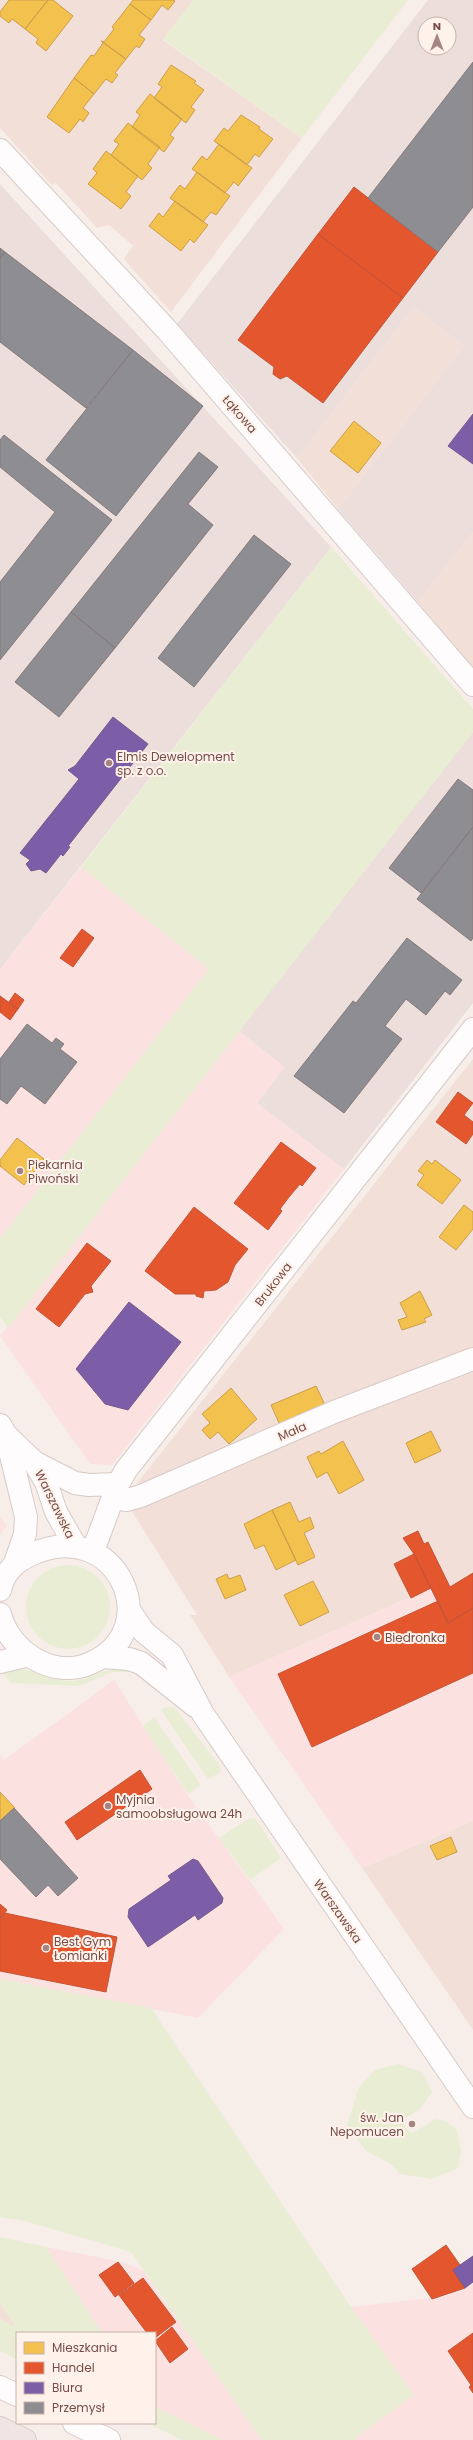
<svg xmlns="http://www.w3.org/2000/svg" width="473" height="2440" viewBox="0 0 473 2440" font-family="Poppins,sans-serif">
	<rect width="100%" height="100%" fill="#f7eeea"/>
	<!-- residential -->
	<path fill="#f2e0d8" d="M0 0H193L163 40 302 138 171 312 124 259 133 246 109 225 97 228 55 182 52 185 0 128Z
		M414 307 464 346 338 509 297 458Z
		M473 532V669L418 602Z
		M473 1059V1350L137 1492 134 1487Z
		M473 1367V1608L431 1588 229 1677 190 1615H197L131 1510 353 1413Z
		M473 1821V2030L362 1868Z
		M0 2303 17 2328 0 2319Z"/>
	<!-- commercial -->
	<path fill="#fbe2e0" d="M81 867 209 969 0 1239V969Z
		M239 1031 286 1067 257 1103 344 1169 112 1465 90 1464 0 1336Z
		M0 1516 7 1526 0 1534Z
		M431 1588 473 1608V1821L362 1868 229 1677Z
		M114 1680 187 1794 284 1929 198 2018 0 1979V1754L4 1760Z
		M46 2247 118 2261 143 2270 262 2440H222L155 2407V2333H102Z
		M473 2284V2440H357L351 2307 446 2296Z"/>
	<!-- industrial -->
	<path fill="#ebdedb" fill-rule="evenodd" d="M428 0H473V532L418 602 338 509 464 346 414 307 297 458 177 324ZM425 24H449V48H425Z
		M0 184 331 547 0 969Z
		M473 732V1003L344 1169 257 1103 285 1067 239 1031Z"/>
	<!-- green -->
	<path fill="#e9edd4" d="M193 0H408L302 138 163 39Z
		M331 547 473 709V732L8 1328 0 1317V1239L209 969 81 867Z
		M26 1607a42 42 0 1 1 84 0a42 42 0 1 1-84 0Z
		M21 1669C42 1672 58 1685 80 1680 94 1677 114 1663 128 1672H112L79 1686 11 1683 3 1673Z
		M166 1707 175 1708 220 1766 221 1772 208 1779 161 1710Z
		M154 1717 201 1785 188 1794 143 1726Z
		M250 1818 256 1819 281 1858 250 1880 219 1838Z
		M0 1979 151 2008 351 2307 414 2395 356 2437 357 2440H262L131 2252 25 2221 0 2217Z
		M398 2064 422 2072 432 2092 420 2109 404 2119V2126L411 2133 415 2132 435 2119 445 2121 457 2130 461 2151 458 2168 432 2179 400 2174 391 2164 366 2151 347 2125 359 2087 375 2070Z
		M0 2237 46 2247 102 2333H17V2359L0 2351V2319L16 2327 0 2303Z
		M155 2407 222 2440H182L147 2423H155Z"/>
	<!-- homes -->
	<path fill="#f2c14e" stroke="#cd9e4c" d="M9 0H48L25 29 12 19 9 23 0 16V12Z
		M48 0H53L73 16 46 51 36 43 38 39 25 29Z
		M133 0H173L175 1 168 10 162 5 151 20 130 4Z
		M130 4 151 20 139 35 145 39 139 48 136 46 126 59 101 41 104 42 114 29 112 27Z
		M101 41 126 59 115 73 118 75 112 83 106 79 94 94 74 78 91 55 94 56 103 43Z
		M171 65 196 81 194 83 204 90 191 107 195 110 186 123 154 98 162 87 158 84Z
		M74 78 94 94 83 108 89 113 83 122 80 119 69 133 47 117Z
		M150 94 182 119 170 135 174 138 164 152 132 127 140 115 136 112Z
		M241 115 260 127 259 129 273 139 259 157 255 154 247 165 214 141 224 128 228 131Z
		M128 123 160 147 148 164 152 168 142 180 111 155 119 144 114 141Z
		M219 144 252 168 238 186 234 182 225 193 192 169 202 156 207 160Z
		M106 151 138 176 126 192 131 196 121 209 88 184 97 173 93 169Z
		M197 172 230 196 216 215 211 212 203 222 170 198 180 185 185 189Z
		M175 201 208 225 194 243 190 239 181 251 149 226 159 213 163 217Z
		M354 421 381 443 358 473 330 451Z
		M17 1138 44 1159 24 1185 0 1166V1160Z
		M427 1160 432 1164 435 1160 461 1180 442 1204 417 1185 424 1175 418 1171Z
		M464 1205 473 1212V1229L456 1250 439 1237Z
		M420 1291 432 1315 424 1319 426 1322 402 1330 398 1320 407 1317 400 1303Z
		M316 1386 325 1405 280 1425 271 1405Z
		M231 1388 257 1419 229 1444 218 1432 210 1439 202 1430 210 1423 202 1414Z
		M431 1431 441 1451 415 1463 406 1443Z
		M343 1441 364 1480 339 1494 327 1472 317 1478 307 1457 319 1451 321 1454Z
		M290 1502 299 1522 310 1517 314 1528 304 1533 315 1557 298 1565 272 1510Z
		M272 1510 296 1560 276 1570 264 1545 255 1549 244 1524Z
		M227 1574 229 1579 240 1575 246 1590 225 1599 216 1579Z
		M313 1581 329 1612 300 1626 284 1595Z
		M0 1792 15 1808 0 1821Z
		M451 1837 457 1852 437 1860 430 1846Z"/>
	<!-- shops -->
	<path fill="#e4572e" stroke="#c35436" d="M354 187 438 252 403 298 318 234Z
		M318 234 403 298 323 403 287 376 280 379 273 374 274 367 238 340Z
		M82 929 94 938 73 967 60 958Z
		M15 993 24 1000 18 1009 9 1002Z
		M0 996 18 1009 10 1020 0 1012Z
		M458 1092 473 1103 464 1115 473 1122V1134L466 1144 436 1122Z
		M281 1142 316 1168 302 1186 300 1184 289 1197 280 1209 282 1211 268 1230 234 1203Z
		M194 1207 248 1249 235 1265 228 1282 216 1290 204 1291 203 1298 196 1296V1294H175L145 1271Z
		M87 1243 111 1261 91 1286 93 1292 85 1294 59 1327 36 1309Z
		M418 1531 424 1544 428 1542 450 1587 473 1573V1608L448 1623 414 1554 403 1538Z
		M414 1554 431 1588 411 1598 394 1564Z
		M438 1601 448 1623 473 1608V1673L312 1747 278 1674Z
		M140 1770 152 1789 77 1840 65 1822Z
		M0 1904 7 1910 0 1919Z
		M5 1913 117 1937 106 1992 0 1971V1919Z
		M446 2245 460 2265 453 2270 465 2288 432 2299 412 2269Z
		M118 2262 134 2283 115 2297 99 2275Z
		M143 2278 176 2322 155 2338V2333H147L119 2295Z
		M172 2327 188 2349 170 2363 155 2341Z
		M473 2333V2393L469 2387 471 2385 448 2351Z"/>
	<!-- offices -->
	<path fill="#7b5ea7" stroke="#7a598a" d="M473 414V464L448 446Z
		M113 717 148 744 68 846 70 847 63 856 61 854 46 873 40 869 31 871 26 864 30 860 20 853 79 779 68 770 75 766Z
		M129 1302 181 1342 128 1410 105 1404 76 1369Z
		M193 1859 198 1861 223 1898 222 1903 198 1920 195 1915 148 1947 128 1917 129 1909 171 1880 168 1876Z
		M473 2256V2282L465 2288 453 2270Z"/>
	<!-- industry -->
	<path fill="#8d8d92" stroke="#867a7c" d="M473 62V207L438 252 368 198Z
		M0 248 5 252 0 258Z
		M5 252 133 350 86 408 0 342V258Z
		M133 350 203 406 116 516 46 460Z
		M4 435 112 520 0 660V582L55 512 0 467V440Z
		M199 452 218 467 188 504 213 525 115 648 71 612Z
		M254 535 291 564 194 687 158 658Z
		M71 612 115 648 59 717 15 682Z
		M458 779 473 790V827L421 893 389 868Z
		M473 827V938L471 941 417 899Z
		M407 938 462 980 450 995 445 991 426 1015 406 999 385 1026 402 1039 344 1113 294 1076 353 1001 356 1003Z
		M27 1024 52 1043 56 1038 64 1044 60 1049 77 1062 45 1104 21 1086 7 1104 0 1099V1059Z
		M14 1808 78 1878 58 1896 48 1885 36 1897 0 1859V1821Z"/>
	<g fill="none" stroke-linecap="round" stroke-linejoin="round">
		<!-- street casing -->
		<g stroke="#d6cac6" stroke-width="24">
			<path id="street" d="M0 150 166 329 473 685
				M34 1462 75 1483 89 1485 118 1484
				M113 1498 127 1500 141 1496 334 1412 473 1359
				M93 1551 118 1484 126 1470 473 1029
				M129 1610 144 1632 172 1655 203 1714 473 2107
				M104 1657 129 1659 141 1663 195 1706"/>
		</g>
		<!-- secondary casing -->
		<g stroke="#d8cbc8" stroke-width="24">
			<path id="secondary" d="M0 1425 6 1435 34 1462 46 1482 56 1512 76 1547
				M6 1435 26 1517 25 1534 15 1563
				M0 1590C4 1572 15 1562 30 1555 116 1514 168 1629 91 1663 53 1680 10 1652 0 1614
				M0 1662 29 1655
				M0 2387 17 2395
				M74 2423 109 2440"/>
		</g>
		<!-- highway casing -->
		<g stroke="#d9cbc9" stroke-width="24">
			<path id="highway" d="M0 2428 25 2440"/>
		</g>
		<!-- street -->
		<use href="#street" stroke="#fefcfc" stroke-width="22"/>
		<!-- secondary -->
		<use href="#secondary" stroke="#fefcfc" stroke-width="22"/>
		<!-- highway -->
		<use href="#highway" stroke="#f1e5e4" stroke-width="22"/>
	</g>
	<!-- markers -->
	<g fill="#a48581" stroke="#fff2eb" stroke-width="1.5">
		<circle cx="109" cy="763" r="4"/>
		<circle cx="20" cy="1171" r="4"/>
		<circle cx="377" cy="1637" r="4"/>
		<circle cx="108" cy="1806" r="4"/>
		<circle cx="46" cy="1948" r="4"/>
		<circle cx="412" cy="2124" r="4"/>
	</g>
	<g text-anchor="middle" dominant-baseline="central" stroke-width="4" stroke-linejoin="round" paint-order="stroke">
		<!-- street labels -->
		<g font-size="12" fill="#774d48" stroke="#fff2eb">
			<text transform="translate(240 414) rotate(49)">Łąkowa</text>
			<text transform="translate(273 1284) rotate(-52)">Brukowa</text>
			<text transform="translate(292 1431) rotate(-24)">Mała</text>
			<text transform="translate(55 1504) rotate(64)">Warszawska</text>
			<text transform="translate(338 1911) rotate(55)">Warszawska</text>
		</g>
		<!-- poi labels -->
		<g font-size="12" fill="#774d48" stroke="#fff2eb" text-anchor="start">
			<text x="117" y="756">Elmis Dewelopment<tspan x="117" dy="14">sp. z o.o.</tspan></text>
			<text x="28" y="1164">Piekarnia<tspan x="28" dy="14">Piwoński</tspan></text>
			<text x="385" y="1637">Biedronka</text>
			<text x="116" y="1799">Myjnia<tspan x="116" dy="14">samoobsługowa 24h</tspan></text>
			<text x="54" y="1941">Best Gym<tspan x="54" dy="14">Łomianki</tspan></text>
			<text x="404" y="2117" text-anchor="end">św. Jan<tspan x="404" dy="14">Nepomucen</tspan></text>
		</g>
	</g>
	<!-- legend -->
	<rect x="16" y="2332" width="140" height="92" fill="#fff2eb" stroke="#c9b0aa"/>
	<rect x="24" y="2342" width="20" height="12" fill="#f2c14e" stroke="#c9b0aa"/>
	<text x="52" y="2352" font-size="12" fill="#774d48">Mieszkania</text>
	<rect x="24" y="2362" width="20" height="12" fill="#e4572e" stroke="#c9b0aa"/>
	<text x="52" y="2372" font-size="12" fill="#774d48">Handel</text>
	<rect x="24" y="2382" width="20" height="12" fill="#7b5ea7" stroke="#c9b0aa"/>
	<text x="52" y="2392" font-size="12" fill="#774d48">Biura</text>
	<rect x="24" y="2402" width="20" height="12" fill="#8d8d92" stroke="#c9b0aa"/>
	<text x="52" y="2412" font-size="12" fill="#774d48">Przemysł</text>
	<!-- north arrow -->
	<g transform="translate(437 36)"><circle r="19" fill="#fff2eb" stroke="#c9b0aa"/>
	<path d="M0-3L7 15L0 10L-7 15Z" fill="#a48581"/>
	<text y="-6" font-size="11" font-weight="bold" text-anchor="middle" fill="#774d48">N</text>
	</g>
</svg>
